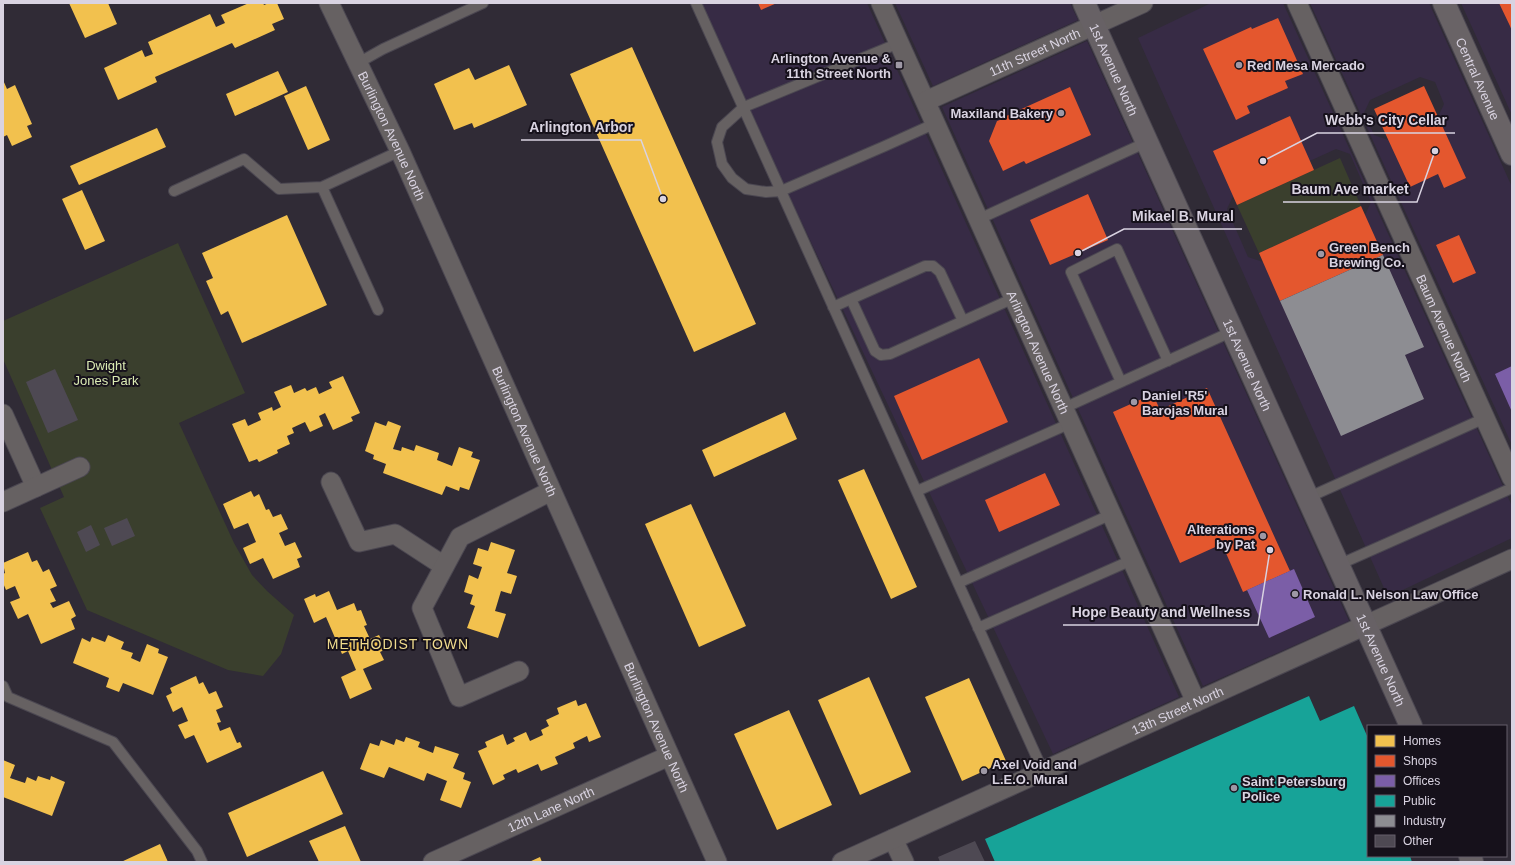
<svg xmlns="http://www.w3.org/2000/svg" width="1515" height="865" viewBox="0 0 1515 865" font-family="Arial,sans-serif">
	<rect width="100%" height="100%" fill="#302b36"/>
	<!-- built -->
	<path fill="#372b45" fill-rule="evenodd" d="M698 3H867L1179 697 1053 754Z
		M895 3H1070L1078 20 933 86Z
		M1211 3H1283L1512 506V538L1388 597 1138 38ZM1336 149 1350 154 1371 202 1365 215 1263 262 1248 257 1227 209 1233 196Z
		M1310 3H1429L1512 187V445ZM1420 77 1435 82 1444 104 1438 117 1388 140 1374 135 1364 113 1370 100Z
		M1461 3H1512V115Z
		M1087 41 1349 621 1203 686 942 107Z"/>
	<!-- green -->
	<path fill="#3a3f2d" d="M1340 158 1361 206 1259 253 1237 205Z
		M178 243 245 393 179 423 234 543 252 575 267 591 294 615 281 654 263 676 228 670 87 610 40 508 64 497 3 359V321Z"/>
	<!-- homes -->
	<path fill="#f2c14e" d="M69 3H108L117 24 85 38Z
		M249 3H263L264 5 269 3H277L284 19 272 24 275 30 235 48 232 43 155 77 157 82 118 100 104 68 142 50 145 57 153 54 148 42 210 14 216 27 225 23 221 15Z
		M632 47 756 324 694 352 570 74Z
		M509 65 527 105 474 128 472 123 454 130 434 84 469 68 475 80Z
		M278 71 288 92 235 116 226 94Z
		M3 80 7 89 15 85 32 124 27 126 32 137 12 146 7 135 3 137Z
		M306 86 330 140 308 150 284 96Z
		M157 128 166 147 79 185 70 166Z
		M82 190 105 241 85 250 62 199Z
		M287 215 327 305 242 343 228 311 221 315 206 281 213 278 202 253Z
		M343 376 360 413 351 417 353 421 333 430 325 413 319 416 323 426 310 432 305 422 292 428 294 433 287 436 290 444 277 450 278 453 259 462 257 459 249 462 232 424 245 419 248 426 261 420 258 413 272 407 273 411 281 407 274 392 291 385 294 393 305 388 307 391 316 387 319 394 332 388 329 382Z
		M785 412 797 439 714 477 702 450Z
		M388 421 401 426 393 449 401 451 402 447 414 451 416 445 439 453 437 460 452 466 459 447 473 452 471 457 480 460 469 490 460 487 459 491 446 486 442 495 383 473 386 464 373 459 374 455 365 451 375 422 386 426Z
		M864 469 917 587 891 599 838 480Z
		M251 491 254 497 259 494 266 510 269 509 273 517 281 514 288 529 279 533 285 546 295 542 302 557 297 559 300 567 273 579 263 558 250 564 243 548 256 542 248 523 234 529 223 504Z
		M691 504 746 626 699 647 645 524Z
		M491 542 515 550 507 573 517 576 511 594 501 591 495 611 506 614 498 638 467 628 475 606 470 604 473 595 464 592 469 575 478 579 482 567 473 564 478 548 488 551Z
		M28 552 32 562 37 560 43 572 49 569 57 586 50 589 56 601 50 603 53 608 69 601 76 616 71 619 75 629 41 644 28 614 18 619 10 602 20 598 15 586 6 590 3 583V574L5 573 3 563Z
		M329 591 337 610 354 603 357 611 361 610 367 625 364 626 370 639 379 635 386 649 380 652 384 660 363 669 372 689 350 699 341 677 356 670 348 651 342 654 326 617 314 623 304 599 315 594 316 597Z
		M108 635 124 642 121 649 133 653 131 658 140 662 147 644 159 649 158 653 168 657 153 695 123 683 119 692 106 687 109 678 73 663 82 638 90 642 92 637 105 642Z
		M196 676 199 684 203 682 209 694 216 691 223 707 216 710 221 722 217 723 220 731 230 727 237 743 240 742 242 747 207 763 194 735 185 739 178 725 188 721 182 707 173 712 166 696 172 693 170 688Z
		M869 677 911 772 860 795 818 700Z
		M969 678 1006 761 962 781 925 697Z
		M576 700 578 706 586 703 601 737 589 742 587 736 573 743 575 748 555 757 558 764 541 771 538 764 518 773 516 769 503 775 505 779 493 785 478 751 487 747 485 742 503 734 507 745 515 741 513 738 526 732 530 741 543 735 541 730 549 726 546 720 559 714 557 708Z
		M789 710 832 805 777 830 734 734Z
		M406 737 420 742 418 747 433 753 435 746 459 754 453 768 465 773 463 779 471 782 461 808 440 800 447 781 427 773 424 781 389 767 384 778 360 769 370 743 379 746 381 740 394 745 396 739 404 742Z
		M3 760 15 765 10 778 25 783 27 777 36 781 38 776 50 780 51 776 65 782 52 816 3 797Z
		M323 771 343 814 247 857 228 813Z
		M345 826 361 862H319L309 841Z
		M160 844 168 862H121Z
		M540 857 542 862H529Z"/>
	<!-- shops -->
	<path fill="#e4572e" d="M758 3H777L761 10Z
		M1499 3H1512V31L1510 26Z
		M1278 18 1303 74 1285 81 1288 88 1247 106 1250 113 1236 120 1203 49 1251 27 1252 29Z
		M1424 86 1466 178 1444 188 1438 174 1410 187 1374 109Z
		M1070 87 1091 135 1026 164 1024 161 1003 171 989 141 997 121 1005 118 1004 117Z
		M1290 116 1314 170 1237 205 1213 151Z
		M1088 194 1108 240 1050 265 1030 220Z
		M1361 206 1383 255 1280 301 1259 253Z
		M1459 235 1476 273 1453 283 1436 245Z
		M979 358 1008 422 922 460 894 396Z
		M1207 388 1290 571 1243 592 1222 544 1180 563 1113 412 1153 394 1160 410Z
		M1045 473 1060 505 999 532 985 500Z"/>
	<!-- offices -->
	<path fill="#7b5ea7" d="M1512 366V412L1495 374Z
		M1294 569 1315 617 1269 638 1247 590Z"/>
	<!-- public -->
	<path fill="#17a398" d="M1309 696 1320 721 1354 706 1368 738V856H1410L1412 862H995L985 839Z"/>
	<!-- industry -->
	<path fill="#8d8d92" d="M1383 255 1424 347 1405 355 1424 399 1341 436 1280 301Z"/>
	<!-- building -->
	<path fill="#4e4953" d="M55 369 78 420 48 433 26 382Z
		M127 518 135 536 112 546 104 528Z
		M91 525 100 545 86 552 77 532Z
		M975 841 985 862H940L938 857Z"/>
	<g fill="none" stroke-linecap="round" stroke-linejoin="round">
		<!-- lane casing -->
		<g stroke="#4b4751" stroke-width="12">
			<path id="lane" d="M696 3 1043 771
				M899 43 744 107 722 127 717 142 722 164 732 178 746 189 766 192 781 191 885 146 936 123
				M358 63 383 49 483 3
				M174 191 244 159 279 189 322 187
				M979 219 1147 142
				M851 299 875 351 881 355 890 354 1014 298
				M833 307 925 266H933L940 272 963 321
				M378 310 322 187 400 151
				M1121 382 1071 272 1117 249 1168 361
				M1064 408 1233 331
				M917 491 1071 423
				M1307 498 1485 418
				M1338 565 1512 488
				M958 583 1112 514
				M978 628 1132 560
				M3 686 8 697 113 742 197 851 202 862"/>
		</g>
		<!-- street casing -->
		<g stroke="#4b4751" stroke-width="21">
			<g id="street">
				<path id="s1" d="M329 3 400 151 717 862"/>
				<path id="s2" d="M881 3 1196 702"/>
				<path id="s3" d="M1297 3 1512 478"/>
				<path id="s4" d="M926 101 1143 3"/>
				<path d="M3 414 36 487"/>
				<path d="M331 482 359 542 395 534 444 566"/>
				<path d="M3 502 80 467"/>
				<path d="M519 671 459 697 422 608 460 537 551 491"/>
				<path d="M893 839 904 862"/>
				<path id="s5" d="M433 862 669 756"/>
				<path id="s6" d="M842 862 1512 559"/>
			</g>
		</g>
		<!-- secondary casing -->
		<g stroke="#4b4751" stroke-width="24">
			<g id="secondary">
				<path id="s7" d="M1444 3 1512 154"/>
			</g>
		</g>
		<!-- primary casing -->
		<g stroke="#4b4751" stroke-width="24">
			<g id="primary">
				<path id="s8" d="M1084 3 1411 726"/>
				<path d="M1470 856 1472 862"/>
			</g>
		</g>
		<!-- lane -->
		<use href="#lane" stroke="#666162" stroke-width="10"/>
		<!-- street -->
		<use href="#street" stroke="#666162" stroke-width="19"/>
		<!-- secondary -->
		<use href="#secondary" stroke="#696366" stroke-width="22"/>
		<!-- primary -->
		<use href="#primary" stroke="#676165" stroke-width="22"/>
	</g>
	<!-- markers -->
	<g fill="#9e98a5" stroke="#16111b" stroke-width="1.5">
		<rect x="895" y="61" width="8" height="8" rx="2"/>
		<circle cx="1239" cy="65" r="4"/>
		<circle cx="1061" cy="113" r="4"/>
		<circle cx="1321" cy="254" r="4"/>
		<circle cx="1134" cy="402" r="4"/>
		<circle cx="1263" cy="536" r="4"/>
		<circle cx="1295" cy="594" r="4"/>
		<circle cx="984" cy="771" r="4"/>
		<circle cx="1234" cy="788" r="4"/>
	</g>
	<g text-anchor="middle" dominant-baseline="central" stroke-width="4" stroke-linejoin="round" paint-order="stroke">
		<!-- street labels -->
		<g font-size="13" fill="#d9d3e1" stroke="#16111b">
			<text stroke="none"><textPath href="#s4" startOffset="119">11th Street North</textPath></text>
			<text stroke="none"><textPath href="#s8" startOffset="73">1st Avenue North</textPath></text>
			<text stroke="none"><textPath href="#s7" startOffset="83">Central Avenue</textPath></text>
			<text stroke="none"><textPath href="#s1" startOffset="147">Burlington Avenue North</textPath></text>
			<text stroke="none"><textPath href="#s3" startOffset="357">Baum Avenue North</textPath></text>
			<text stroke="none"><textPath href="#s2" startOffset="383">Arlington Avenue North</textPath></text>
			<text stroke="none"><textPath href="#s8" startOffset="397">1st Avenue North</textPath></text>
			<text stroke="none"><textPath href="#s1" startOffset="471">Burlington Avenue North</textPath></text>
			<text stroke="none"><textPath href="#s8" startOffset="721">1st Avenue North</textPath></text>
			<text stroke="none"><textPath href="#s6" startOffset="368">13th Street North</textPath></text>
			<text stroke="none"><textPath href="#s1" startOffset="795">Burlington Avenue North</textPath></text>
			<text stroke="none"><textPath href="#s5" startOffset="129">12th Lane North</textPath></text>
		</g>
		<!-- poi labels -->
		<g font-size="13" font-weight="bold" fill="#d9d3e1" stroke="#16111b" text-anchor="start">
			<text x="891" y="58" text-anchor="end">Arlington Avenue &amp;<tspan x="891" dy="15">11th Street North</tspan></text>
			<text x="1247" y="65">Red Mesa Mercado</text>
			<text x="1053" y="113" text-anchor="end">Maxiland Bakery</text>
			<text x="1329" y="247">Green Bench<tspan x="1329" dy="15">Brewing Co.</tspan></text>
			<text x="1142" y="395">Daniel 'R5'<tspan x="1142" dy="15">Barojas Mural</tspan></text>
			<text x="1255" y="529" text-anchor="end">Alterations<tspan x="1255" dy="15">by Pat</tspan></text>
			<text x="1303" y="594">Ronald L. Nelson Law Office</text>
			<text x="992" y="764">Axel Void and<tspan x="992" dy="15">L.E.O. Mural</tspan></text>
			<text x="1242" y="781">Saint Petersburg<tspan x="1242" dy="15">Police</tspan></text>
		</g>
		<!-- park labels -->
		<g font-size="13" fill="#dbebb3" stroke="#16111b">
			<text x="106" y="365">Dwight<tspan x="106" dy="15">Jones Park</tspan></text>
		</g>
		<!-- neighbourhood labels -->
		<g font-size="14" letter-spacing="1" fill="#efdb8d" stroke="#16111b">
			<text x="398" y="644">METHODIST TOWN</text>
		</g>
	</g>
	<!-- callouts -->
	<path fill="none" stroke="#d9d3e1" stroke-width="1.5" d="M1263 161L1317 133H1455M663 199L641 140H521M1435 151L1417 202H1283M1078 253L1124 229H1242M1270 550L1258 625H1063"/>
	<g fill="#d9d3e1" stroke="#16111b" stroke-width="1.5">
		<circle cx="1263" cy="161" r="4"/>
		<circle cx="663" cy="199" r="4"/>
		<circle cx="1435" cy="151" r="4"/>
		<circle cx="1078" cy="253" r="4"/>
		<circle cx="1270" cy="550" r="4"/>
	</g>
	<g font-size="14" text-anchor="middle" font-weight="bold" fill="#d9d3e1" stroke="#16111b" stroke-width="4" stroke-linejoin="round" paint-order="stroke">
		<text x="1386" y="125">Webb's City Cellar</text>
		<text x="581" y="132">Arlington Arbor</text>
		<text x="1350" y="194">Baum Ave market</text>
		<text x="1183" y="221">Mikael B. Mural</text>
		<text x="1161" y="617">Hope Beauty and Wellness</text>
	</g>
	<!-- border -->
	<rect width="1515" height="865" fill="none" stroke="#d9d3e1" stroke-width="8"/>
	<!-- legend -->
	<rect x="1367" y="725" width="140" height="132" fill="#16111b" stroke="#645f6a"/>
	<rect x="1375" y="735" width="20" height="12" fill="#f2c14e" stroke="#645f6a"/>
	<text x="1403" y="745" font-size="12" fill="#d9d3e1">Homes</text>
	<rect x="1375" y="755" width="20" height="12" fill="#e4572e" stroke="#645f6a"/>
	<text x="1403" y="765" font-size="12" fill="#d9d3e1">Shops</text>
	<rect x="1375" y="775" width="20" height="12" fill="#7b5ea7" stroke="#645f6a"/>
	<text x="1403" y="785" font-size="12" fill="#d9d3e1">Offices</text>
	<rect x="1375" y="795" width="20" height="12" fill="#17a398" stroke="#645f6a"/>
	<text x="1403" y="805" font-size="12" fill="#d9d3e1">Public</text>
	<rect x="1375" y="815" width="20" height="12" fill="#8d8d92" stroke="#645f6a"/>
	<text x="1403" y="825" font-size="12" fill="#d9d3e1">Industry</text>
	<rect x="1375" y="835" width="20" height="12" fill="#4e4953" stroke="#645f6a"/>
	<text x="1403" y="845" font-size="12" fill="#d9d3e1">Other</text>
</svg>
